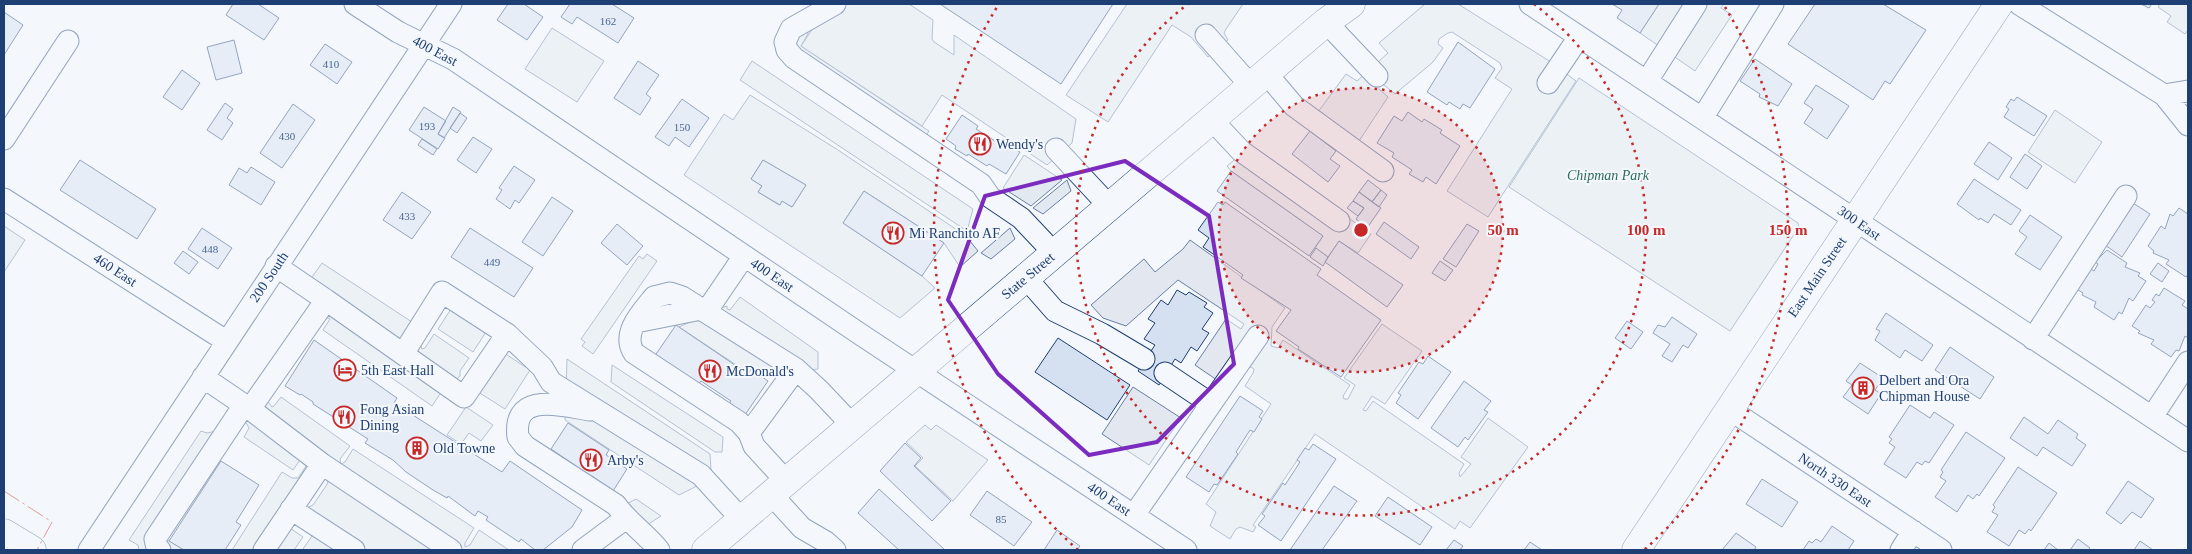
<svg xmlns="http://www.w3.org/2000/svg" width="2192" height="554" viewBox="0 0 2192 554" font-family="'Times New Roman',serif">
	<rect width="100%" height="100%" fill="#f4f7fb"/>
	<!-- green -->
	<path fill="#e3e9f0" stroke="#687fa3" d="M808 30V34L801 46 929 131 926 136 798 51 795 36Z
		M1579 78 1798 223 1799 227 1730 331 1509 187Z
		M1024 155 1062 180 1031 206 1003 188Z
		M1067 180 1071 191 1043 214 1033 208Z
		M1010 228 1015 239 991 259 981 253Z"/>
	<!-- parking -->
	<path fill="#e3e8f0" stroke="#687fa3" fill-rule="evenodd" d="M829 4H909L933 20 932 39 934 42 954 55V35L1076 119 1072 143 1047 165 942 95 922 126 801 46Z
		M1127 4H1243L1226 29 1224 33 1228 40 1208 57 1191 37 1172 25 1108 122 1066 95Z
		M1425 4H1458L1551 62 1576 81 1488 217 1447 191 1512 89 1495 78 1502 68 1500 63 1452 32 1448 33 1439 39 1438 44 1443 48 1433 62 1395 94 1384 85 1379 86V89L1388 97 1359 141 1318 112 1346 74 1357 81 1388 53 1379 43Z
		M1659 4H1724L1721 8 1732 15 1695 71 1640 33Z
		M2160 4H2188V30L2185 34 2167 22 2171 16 2158 7Z
		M552 28 604 61 577 102 525 69Z
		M752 61 973 209 967 231 740 80Z
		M750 95 838 150 966 236 978 251 960 267 944 243 864 191 843 223 922 276 935 288 900 318 684 175 724 114 733 120ZM763 160 806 185 792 207 782 201 779 205 758 192 762 186 751 179Z
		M2055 110 2102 142 2075 183 2028 152Z
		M1250 147 1371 234 1358 253 1339 241 1328 257 1315 248 1323 236 1231 171 1227 166Z
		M4 226 25 240 4 272Z
		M1190 240 1285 308 1272 327 1271 346 1278 348 1283 340 1350 385 1343 396 1344 399H1348L1355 385 1344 378 1382 324 1422 351 1385 404 1372 396 1363 410 1366 411 1373 401 1464 464 1459 473 1460 477 1471 464 1461 457 1488 418 1528 447 1470 528 1460 521 1455 529 1315 434 1253 525 1256 527 1253 532 1240 527 1236 529 1230 539 1210 526 1216 512 1206 504 1271 404 1245 386 1253 373 1254 369 1251 367 1247 369 1233 391 1195 365 1226 319 1241 329 1244 324 1178 280 1126 326 1103 318 1091 305 1144 259 1155 272 1183 249Z
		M647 254 657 261 593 354 582 346 585 342 581 339 639 256 643 259Z
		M322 263 412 322 422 349 425 348 434 334 469 358 460 371V376L440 394 432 406 323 330 330 319 325 317 312 277Z
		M740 297 818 352V369L782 373 777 370 759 380 679 327 699 318V315L727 306V309L730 310Z
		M451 309 486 332 473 352 438 329Z
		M501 351 530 370 505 409 475 390Z
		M567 359 710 454 711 470 695 487 679 495 565 420Z
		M612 365 723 437 722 452H715L611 382Z
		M1133 387 1181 418 1149 465 1102 434Z
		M281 397 350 446 340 459 341 464 345 462 353 449 474 528 465 543V547L470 545 479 530 509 550H305L303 549 312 536 294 523 290 528 303 537 294 550H232L282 472 292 478H298L306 466V463L300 460 293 470 244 437 249 428 245 421 268 402 272 407 274 406ZM325 476 328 483 313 505 309 507 305 505Z
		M466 407 493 425 481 441 469 433 461 444 447 435Z
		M925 425 931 430 936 425 988 460 953 501 915 466 923 458 906 442Z
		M201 431 207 433 216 431 166 539 184 550H139L138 545 129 540Z
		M636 499 661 516 647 525 621 507Z"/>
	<!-- building -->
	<path fill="#d5e0f0" stroke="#1d3f73" d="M233 4H258L279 18 264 40 226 15Z
		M508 4H524L543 17 527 40 497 20Z
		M570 4H612L634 18 618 43 577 17 572 24 561 17Z
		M940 4H1113L1061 84Z
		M1612 4H1659L1640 33 1617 18 1622 10Z
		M1815 4H1883L1926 30 1890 84 1885 81 1873 100 1788 44Z
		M2141 4H2152L2149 8Z
		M4 12 23 25 4 55Z
		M234 40 242 73 216 80 207 47Z
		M1458 42 1495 69 1470 108 1463 104 1460 109 1449 102 1447 105 1427 92Z
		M325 44 352 62 337 84 310 65Z
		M1755 59 1792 84 1778 106 1759 97 1760 94 1740 81Z
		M638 61 659 75 646 94 651 98 640 115 614 98Z
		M182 70 200 83 182 110 163 97Z
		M1816 85 1849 106 1827 139 1804 123 1813 109 1804 103Z
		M2017 97 2047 116 2034 136 2004 117 2009 109 2006 107 2011 99 2014 101Z
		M682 99 709 118 689 147 675 137 669 146 655 137Z
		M225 103 233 109 227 118 233 123 222 140 207 130Z
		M293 104 315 120 282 168 260 153Z
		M424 107 446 121 438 134 445 138 438 149 409 130Z
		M453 107 461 112 444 138 438 134Z
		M1408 112 1422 122 1424 119 1442 130 1440 133 1460 146 1436 184 1426 177 1423 182 1409 174 1412 170 1392 157 1394 153 1377 143 1394 116 1402 121Z
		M460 113 467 118 457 133 450 128Z
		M962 115 978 126 976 129 995 141 998 138 1020 152 1006 174 989 164 987 166 968 154 967 156 955 149 956 146 946 139Z
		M1310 131 1336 151 1330 159 1340 166 1328 182 1292 154Z
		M473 137 492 149 476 173 457 160Z
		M422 139 437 149 433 155 418 145Z
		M1989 142 2012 158 1998 180 1974 164Z
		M2025 154 2042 166 2027 189 2010 177Z
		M80 160 156 209 137 239 60 190Z
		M763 160 806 185 792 207 782 201 780 205 758 192 762 186 751 179Z
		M514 166 535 180 519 203 515 200 510 209 496 199 502 190 499 188Z
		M251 167 275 182 261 205 229 185 239 168 247 173Z
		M1231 171 1323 236 1309 256 1217 191Z
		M1974 179 2021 210 2011 225 1994 214 1988 223 1980 218 1979 220 1957 204Z
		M1368 180 1381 190 1372 202 1359 192Z
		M1381 190 1387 195 1379 207 1372 202Z
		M864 191 944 243 922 276 843 223Z
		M402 192 431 212 412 239 383 220Z
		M1359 192 1381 208 1367 228 1356 219 1364 208 1353 201Z
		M552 197 573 211 543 256 522 242Z
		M1353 201 1364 208 1358 216 1347 208Z
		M1218 202 1223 205 1225 202 1321 269 1317 275 1381 320 1341 377 1298 349 1299 347 1276 331 1291 310 1241 278 1243 275 1203 247 1209 238 1198 230Z
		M2133 203 2150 214 2122 257 2105 245Z
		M2179 208 2188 214V274L2186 277 2166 264 2169 260 2153 253 2154 251 2148 246 2161 226 2165 229 2170 214 2173 216Z
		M2030 215 2062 237 2040 270 2015 254 2027 237 2019 231Z
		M1384 222 1419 247 1411 259 1376 234Z
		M617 224 643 246 627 265 601 243Z
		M1467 224 1479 231 1456 267 1443 259Z
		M202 228 232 248 218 269 188 249Z
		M470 228 533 268 514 297 451 257Z
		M1339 241 1403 285 1387 307 1325 262Z
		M1316 248 1328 257 1323 266 1310 257Z
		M2107 250 2127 263 2125 267 2140 273 2138 276 2146 281 2133 301 2129 298 2122 314 2119 312 2114 320 2094 307 2096 302 2082 295 2083 293 2075 288 2089 268 2094 271 2098 264 2095 262Z
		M183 251 198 262 189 274 174 263Z
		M1440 261 1453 270 1445 281 1432 273Z
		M2158 263 2169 271 2162 282 2150 274Z
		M2164 288 2185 301 2182 305 2188 309V338L2185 336 2179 351 2176 350 2171 357 2151 344 2154 340 2138 333 2140 331 2132 326 2146 305 2150 308 2155 302 2152 300 2156 294 2159 296Z
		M1177 290 1186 295 1189 292 1207 303 1204 307 1213 313 1202 329 1209 333 1197 351 1191 347 1181 363 1175 359 1159 385 1138 371 1155 345 1144 339 1155 323 1148 319 1161 300 1168 305Z
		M1886 313 1933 345 1922 361 1905 350 1900 358 1875 340 1880 331 1876 329Z
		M1672 317 1697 334 1688 348 1683 345 1672 362 1662 356 1670 344 1653 333 1658 325 1665 327Z
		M1627 321 1643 332 1631 349 1615 338Z
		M676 325 748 374 751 369 768 381 745 415 729 404 731 401 701 381 697 386 654 357Z
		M1058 338 1130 385 1107 420 1035 372Z
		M314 340 397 398 394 403 502 472 510 461 582 510 572 527 543 550H535L521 539 519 542 486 520 488 517 478 511 475 516 448 496 447 498 433 490 406 472 393 460 365 443 368 439 313 404V402L301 394 300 395 285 386Z
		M1950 347 1994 377 1980 399 1935 370Z
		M1428 356 1451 372 1418 419 1396 403 1401 395 1398 393 1419 362 1423 364Z
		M1860 363 1883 378 1875 390 1881 394 1868 414 1843 397 1852 385 1846 381Z
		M1464 381 1491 401 1484 410 1488 412 1468 440 1465 437 1458 447 1431 428Z
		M1240 396 1263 411 1259 417 1262 419 1254 432 1250 430 1236 452 1238 454 1217 485 1214 484 1209 492 1186 477Z
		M1910 405 1930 418 1934 412 1954 425 1929 463 1925 461 1922 465 1917 462 1906 478 1884 464 1895 447 1889 443 1892 439 1889 437Z
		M2024 417 2048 434 2058 420 2078 434 2076 438 2086 445 2072 466 2043 447 2037 456 2010 438Z
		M568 423 609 450 606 455 627 469 613 491 592 476 589 481 573 470 576 466 551 449Z
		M1966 432 2005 458 1979 496 1977 494 1973 499 1968 495 1957 512 1935 497 1946 481 1940 477 1943 472 1941 470Z
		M905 443 921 458 914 466 951 501 932 521 880 471Z
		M1313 444 1336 459 1281 541 1258 525 1265 516 1262 514 1283 483 1285 485 1300 462 1297 460 1305 448 1309 450Z
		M221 461 259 485 236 522 241 525 225 550H184L169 541Z
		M2018 467 2057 493 2031 531 2029 529 2025 534 2019 530 2009 546 1987 532 1998 515 1992 512 1995 507 1993 505Z
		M1762 479 1798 502 1782 527 1746 504Z
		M2128 481 2154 499 2141 518 2132 512 2121 524 2106 513Z
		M1334 486 1357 501 1322 550H1290Z
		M879 489 945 550H899L858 513Z
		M987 491 1032 522 1014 546 970 515Z
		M1388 497 1432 527 1420 545 1375 516Z
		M1832 526 1854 541 1848 550H1803L1809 541 1812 543 1816 539 1821 542Z
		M1057 530 1080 546 1077 550H1044Z
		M1736 533 1756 547 1754 550H1722Z
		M2078 539 2090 548 2088 550H2070Z
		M1454 540 1463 546 1460 550H1446Z
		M2140 541 2153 550H2134Z
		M1530 542 1542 550H1524Z
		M2049 543 2058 550H2044Z"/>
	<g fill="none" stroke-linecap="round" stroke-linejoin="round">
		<!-- minor casing -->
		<g stroke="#1d3f73" stroke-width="23">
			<path id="minor" d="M355 4 398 32 453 59 860 334 1186 550
				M835 4 791 29 785 42 787 50 794 58 981 184 990 197 1021 218 1055 254
				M1530 4 2188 441
				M2019 4 2164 95 2188 125
				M1326 22 1377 76
				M1206 35 1251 86
				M1266 73 1294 106 1383 171
				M1647 81 1696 4
				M1548 83 1579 37
				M2164 95 2188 91
				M1703 117 1773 4
				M1212 120 1241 151 1339 221
				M4 139 68 41
				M1056 149 1110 207
				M4 199 226 341
				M1026 278 1055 311 1102 334 1144 359
				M326 300 464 397 507 334 542 367 551 382 701 475 742 520
				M706 312 744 256
				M636 322 701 309
				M2033 339 2126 196
				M403 354 442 292 507 334
				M1165 373 1211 404
				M203 377 250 409 322 464 451 550
				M250 409 326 300 276 266
				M1729 409 1941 550
				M590 410C563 406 512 390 518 437L525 446 616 505C628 522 646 534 659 550
				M2152 417 2188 362
				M749 433 796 369
				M786 481 754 446 749 433 739 422 634 353C621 333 642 312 654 297L670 293 682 297 796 369 819 390 852 425
				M771 494 802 528 826 542 835 550
				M291 509 354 550
				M1134 515 1258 336
				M89 550 451 4
				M160 550 157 548 155 539 244 405
				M264 550 322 464
				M583 550 626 518
				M1901 550 1913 531"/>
		</g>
		<!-- major casing -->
		<g stroke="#1d3f73" stroke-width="29">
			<path id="major" d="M4 533 32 550
				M706 550 1326 22 1351 4
				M1636 550 1999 4"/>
		</g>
		<!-- minor -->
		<use href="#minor" stroke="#f4f7fb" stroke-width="21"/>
		<!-- major -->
		<use href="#major" stroke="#f4f7fb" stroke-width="28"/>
		<!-- power -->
		<path stroke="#c62828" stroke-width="1" stroke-dasharray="18 4 2.5 4" stroke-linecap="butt" d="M4 491 52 522 37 550"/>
	</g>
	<!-- marked area -->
	<path d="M0 0H2192V554H0ZM1125 161 1209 216 1234 364 1157 442 1089 455 998 374 948 300 985 196Z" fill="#f4f7fb" fill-opacity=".55" fill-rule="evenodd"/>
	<path fill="none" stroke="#7b2cbf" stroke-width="4" stroke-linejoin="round" d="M1125 161 1209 216 1234 364 1157 442 1089 455 998 374 948 300 985 196Z"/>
	<!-- distance rings -->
	<circle cx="1361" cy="230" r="142" fill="#c62828" fill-opacity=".12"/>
	<g fill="none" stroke="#c62828" stroke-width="2.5" stroke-dasharray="2.5 5">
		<circle cx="1361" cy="230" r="142"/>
		<path d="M1534 4A285 285 0 1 1 1188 4"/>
		<path d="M1078 550A427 427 0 0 1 997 7M1725 7A427 427 0 0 1 1644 550"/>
	</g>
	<!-- icons -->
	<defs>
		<g id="restaurant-ring" transform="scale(1.125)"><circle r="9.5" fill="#f4f7fb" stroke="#c62828" stroke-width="1.5"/><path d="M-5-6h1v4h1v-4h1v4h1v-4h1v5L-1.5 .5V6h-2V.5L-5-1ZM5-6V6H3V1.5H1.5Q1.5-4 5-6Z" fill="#c62828"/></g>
		<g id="hotel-ring" transform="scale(1.125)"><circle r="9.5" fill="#f4f7fb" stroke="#c62828" stroke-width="1.5"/><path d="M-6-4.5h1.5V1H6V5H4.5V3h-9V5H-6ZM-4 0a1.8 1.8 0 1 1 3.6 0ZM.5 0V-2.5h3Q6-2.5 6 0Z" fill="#c62828"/></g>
		<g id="building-ring" transform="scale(1.125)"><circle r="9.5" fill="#f4f7fb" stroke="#c62828" stroke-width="1.5"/><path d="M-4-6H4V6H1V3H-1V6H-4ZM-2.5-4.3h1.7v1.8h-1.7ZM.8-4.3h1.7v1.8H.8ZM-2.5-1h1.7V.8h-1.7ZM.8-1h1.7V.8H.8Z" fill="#c62828"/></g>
	</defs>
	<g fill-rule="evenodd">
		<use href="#restaurant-ring" x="980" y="144"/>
		<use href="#restaurant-ring" x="893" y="233"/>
		<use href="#hotel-ring" x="345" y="370"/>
		<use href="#restaurant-ring" x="710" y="371"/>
		<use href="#building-ring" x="1863" y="388"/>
		<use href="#restaurant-ring" x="344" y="417"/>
		<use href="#building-ring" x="417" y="448"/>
		<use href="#restaurant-ring" x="591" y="460"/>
	</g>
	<g text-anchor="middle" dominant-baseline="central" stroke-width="4" stroke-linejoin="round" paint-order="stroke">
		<!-- number labels -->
		<g font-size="11" fill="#4b6792">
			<text x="608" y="21">162</text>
			<text x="331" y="64">410</text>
			<text x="427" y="126">193</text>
			<text x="682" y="127">150</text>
			<text x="287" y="136">430</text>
			<text x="407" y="216">433</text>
			<text x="210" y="249">448</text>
			<text x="492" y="262">449</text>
			<text x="1001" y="519">85</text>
		</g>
		<!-- street labels -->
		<g font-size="14" fill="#1d3f73" stroke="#f4f7fb">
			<text transform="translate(435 51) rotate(28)">400 East</text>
			<text transform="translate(1859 223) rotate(35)">300 East</text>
			<text transform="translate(115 270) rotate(33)">460 East</text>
			<text transform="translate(772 275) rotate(34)">400 East</text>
			<text transform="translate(1028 276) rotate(-40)">State Street</text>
			<text transform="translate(269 277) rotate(-56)">200 South</text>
			<text transform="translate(1817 277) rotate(-56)">East Main Street</text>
			<text transform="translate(1835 480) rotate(34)">North 330 East</text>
			<text transform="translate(1109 499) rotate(34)">400 East</text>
		</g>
		<!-- poi labels -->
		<g font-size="14" fill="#1d3f73" stroke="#f4f7fb" text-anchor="start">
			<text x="996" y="144">Wendy's</text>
			<text x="909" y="233">Mi Ranchito AF</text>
			<text x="361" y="370">5th East Hall</text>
			<text x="726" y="371">McDonald's</text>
			<text x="1879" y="380">Delbert and Ora<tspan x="1879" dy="16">Chipman House</tspan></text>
			<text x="360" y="409">Fong Asian<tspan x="360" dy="16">Dining</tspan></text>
			<text x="433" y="448">Old Towne</text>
			<text x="607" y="460">Arby's</text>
		</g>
		<!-- park labels -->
		<g font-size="14" font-style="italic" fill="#2c6c60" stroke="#f4f7fb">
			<text x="1608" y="175">Chipman Park</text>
		</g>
	</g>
	<circle cx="1361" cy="230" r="8" fill="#c62828" stroke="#f4f7fb" stroke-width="2.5"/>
	<g font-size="15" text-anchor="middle" font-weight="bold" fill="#c62828" stroke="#f4f7fb" stroke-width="4" stroke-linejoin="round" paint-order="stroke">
		<text x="1503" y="235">50 m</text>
		<text x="1646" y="235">100 m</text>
		<text x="1788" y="235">150 m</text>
	</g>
	<!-- border -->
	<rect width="2192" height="554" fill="none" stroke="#1d3f73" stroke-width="10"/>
</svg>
